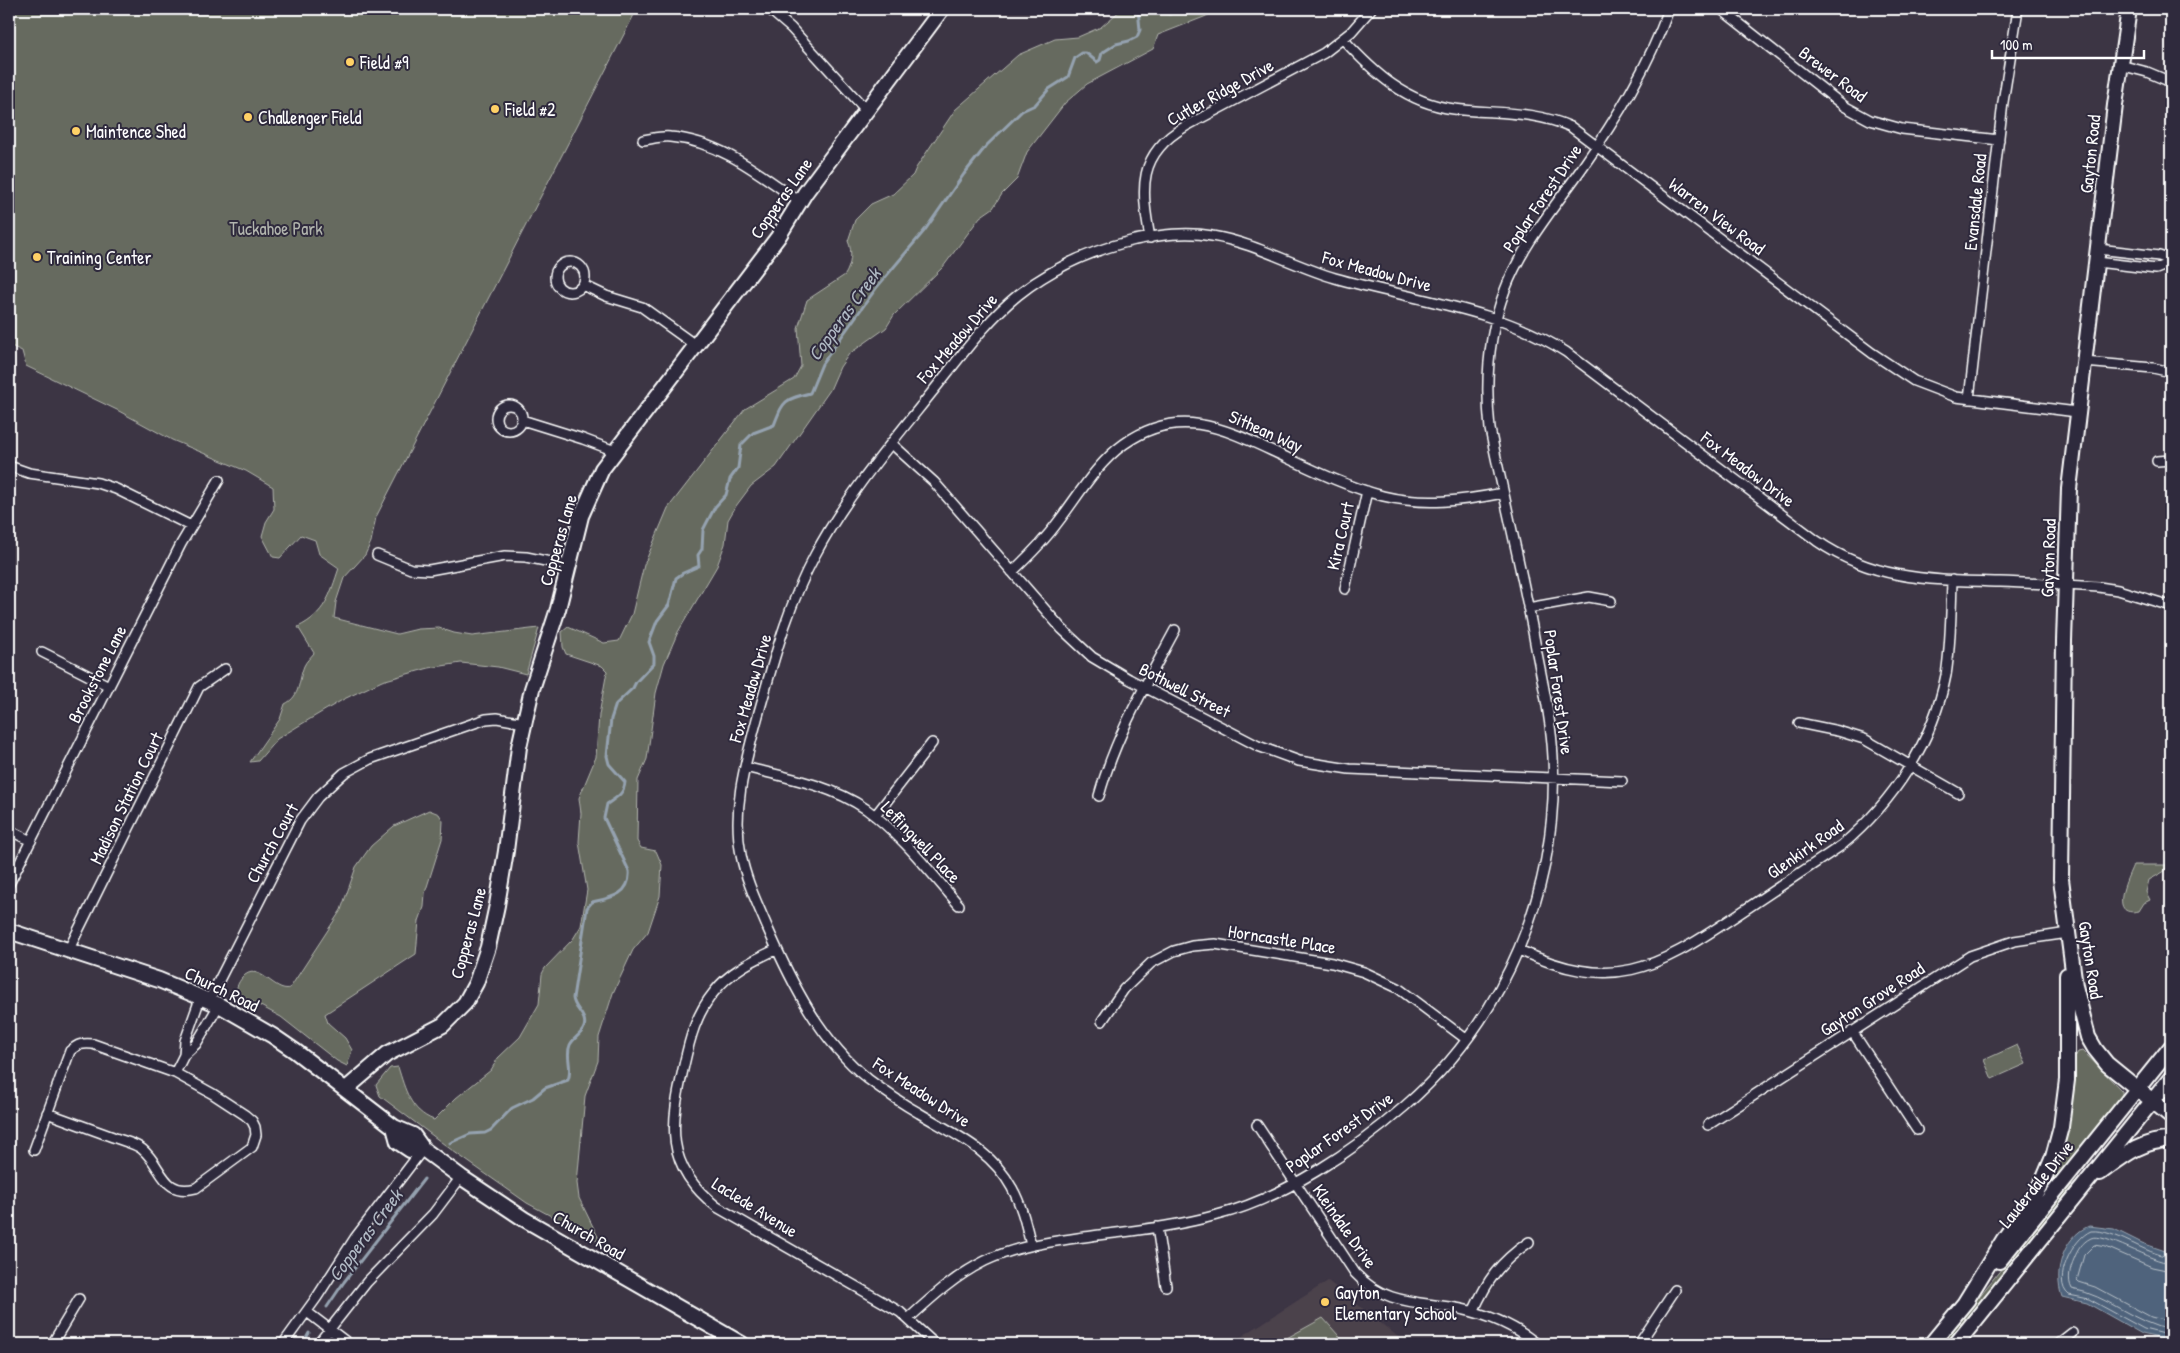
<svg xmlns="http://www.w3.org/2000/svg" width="2180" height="1353" viewBox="0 0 2180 1353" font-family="'Patrick Hand',sans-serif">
	<rect width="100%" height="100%" fill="#3c3544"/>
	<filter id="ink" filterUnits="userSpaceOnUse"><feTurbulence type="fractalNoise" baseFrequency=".02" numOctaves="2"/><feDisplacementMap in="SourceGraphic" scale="10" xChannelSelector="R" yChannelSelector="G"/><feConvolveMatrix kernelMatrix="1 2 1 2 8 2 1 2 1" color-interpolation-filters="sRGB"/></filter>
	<g filter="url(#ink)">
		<!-- built -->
		<path fill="#4c424c" d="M1328 1281 1407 1344H1230Z"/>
		<!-- green -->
		<path fill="#666b5e" stroke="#b2b5ae" d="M9 9H637L376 517 371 542 365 555 344 578 336 602 334 618 397 634 418 629 439 628 454 633 472 636 539 628 526 674 498 667 461 663 429 668 382 681 344 699 305 722 277 739 258 761 250 762 280 719 285 704C301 696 298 681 304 666 306 661 311 657 314 653L298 627C325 614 330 595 339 568L319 554 315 540 301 535 280 558 273 557 262 536 266 522 274 509 273 487 246 471 172 440 117 410 26 366 22 351 9 345Z
			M1122 9H1220L1204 17 1158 35 1153 49 1087 84 1065 103 1027 152 1017 179 1002 194 993 208 980 217 943 267 894 315 886 328 849 354 840 367 830 390 776 467 751 486 736 506 728 520 725 544 717 566 678 632 664 664 656 693 647 759 638 780 637 841 641 848 656 851 662 865 660 896 648 932 633 950 613 993 599 1037 598 1061 585 1096 577 1183 579 1198 601 1243 527 1203 453 1151 380 1096 376 1085 390 1068 398 1067C405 1089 410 1111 434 1120L456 1098 491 1070 498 1058 520 1037 539 1004 542 974 545 968 573 939 581 926 587 890 579 842 581 813 579 798 596 757 599 715 607 671 602 666 566 654 563 647 562 632 568 627 604 643 619 641 632 614 644 565 668 508 745 409 794 379 801 366 798 328 807 300 845 275C851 265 853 252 848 241L855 220 871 204 893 194 913 175 916 168 955 110 1018 55 1055 39 1078 37 1101 27Z
			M429 810 439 814 443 821 442 839 425 893 424 907 419 921 416 954 325 1014 328 1023 345 1038 352 1050 347 1066 337 1061 281 1017 240 995 236 992C237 986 238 983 242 978 258 959 274 993 290 988L341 910 356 867 371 846 394 826Z
			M2133 865H2167L2165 871 2149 880 2146 892 2150 900 2144 903 2139 911C2107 918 2128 877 2133 865Z
			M2017 1045 2026 1064 1992 1079 1984 1060Z
			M2083 1051 2122 1091V1099L2051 1186 2050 1182 2073 1081 2074 1059 2078 1052Z
			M2076 1176 2077 1178 2040 1231 1949 1344H1941Z
			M1323 1318 1346 1344H1276Z"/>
		<!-- water -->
		<path fill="#4f647b" stroke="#95a2b0" d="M2089 1226 2114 1229 2142 1243 2171 1253V1341L2142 1334 2087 1303 2062 1297C2053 1272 2063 1237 2089 1226Z"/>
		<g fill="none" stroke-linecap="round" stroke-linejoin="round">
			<!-- shore -->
			<path stroke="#b9c1ca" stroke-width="1" d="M2171 1257C2143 1254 2116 1229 2091 1231 2073 1238 2051 1281 2069 1295L2089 1299 2144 1329 2171 1336
				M2171 1263C2151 1262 2104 1232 2091 1238 2082 1242 2077 1251 2074 1259 2070 1268 2067 1280 2072 1289 2108 1295 2135 1324 2171 1330
				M2171 1271 2152 1267 2106 1247 2094 1245 2084 1255 2077 1280 2079 1282 2095 1287 2151 1317 2171 1322"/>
			<!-- stream -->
			<path stroke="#95a2b0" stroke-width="3" d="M1163 9 1166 13 1170 14 1175 9
				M450 1143 470 1134 485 1133 491 1130 512 1108 533 1098 545 1088 568 1080C573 1068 565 1056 570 1045 574 1036 588 1032 584 1019 581 1011 574 1007 573 998L587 908 592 902C610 898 631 895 629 871L604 818 607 804C617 797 624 794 625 782L609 764 607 756 611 719 616 704 633 688 636 682 654 663V656L649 642 657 621 669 605 676 578 683 573 699 566 698 555 702 549 703 530 715 507 726 495 730 479 738 468 741 445 753 433 774 425C784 400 783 400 810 393L822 364 877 287 925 230 964 174 987 145 1022 111 1035 105 1049 89 1068 77 1075 58 1082 53H1086L1097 62 1100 60 1102 53 1116 44 1129 41 1137 37 1140 30 1138 9
				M327 1307 344 1282 424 1179
				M303 1344 309 1333"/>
			<!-- street casing -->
			<g stroke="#fff" stroke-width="12">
				<path id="street" d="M769 9 791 28 866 110
					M1721 9 1825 91 1844 106 1870 120 1902 129 1999 140
					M1343 39C1374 73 1406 103 1454 109 1494 114 1533 110 1571 127L1872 353 1914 381 1956 397 2077 412
					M2120 65 2147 72 2171 82
					M643 140C651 139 661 136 670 137 720 141 760 174 800 202
					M1150 238C1141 188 1137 154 1186 126L1324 53 1351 32 1371 9
					M2098 249 2159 256 2171 260
					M2097 262 2156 269 2171 263
					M555 277a15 15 0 1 1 30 0a15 15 0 1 1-30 0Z
					M583 285 606 296 642 307 695 345
					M2084 362 2153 368 2171 372
					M1969 399 2003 102 2018 9
					M496 418a13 13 0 1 1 26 0a13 13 0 1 1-26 0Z
					M522 420 583 439 615 451
					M892 444 934 482 1062 629 1092 657 1129 679 1258 746 1299 761 1349 769 1622 781
					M2157 461 2171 460
					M9 466 29 473 98 483 116 489 191 526
					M377 555 411 569 429 570 505 556 526 557 570 566
					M1012 572C1029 556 1044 541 1058 522 1078 496 1097 463 1124 444 1180 404 1227 430 1281 455 1313 470 1348 487 1383 496 1424 506 1462 501 1503 493
					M1345 589 1367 491
					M1528 608 1589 597 1611 601
					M42 652 109 686
					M1799 723 1838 731 1864 739 1958 793
					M745 767C785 777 831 785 866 809 902 835 930 872 959 905
					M1099 796C1115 737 1146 684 1175 630
					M875 816 932 743
					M9 830 31 841
					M9 884 181 544 219 480
					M777 949C754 960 730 971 714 992 696 1014 690 1038 684 1065 671 1124 663 1165 717 1207L883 1302 900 1312 935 1344
					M1519 950C1613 993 1654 970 1734 917 1770 893 1806 869 1842 845 1893 802 1933 742 1946 675 1951 644 1951 612 1952 580
					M68 951 199 687 225 669
					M201 996 185 1041 184 1055 196 1044 219 1005
					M209 1000 300 821 318 797 344 773 370 759 486 719 497 718 524 723
					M1102 1021 1124 989 1151 963 1174 951 1192 946 1215 944 1332 963 1364 972 1398 988 1466 1039
					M1852 1031 1917 1130
					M47 1113C69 1121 91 1129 113 1137 122 1141 134 1143 142 1149 163 1166 162 1197 196 1188L252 1147 256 1135 255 1127 252 1121 245 1115 213 1094 175 1073
					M1257 1125 1355 1273C1385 1306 1421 1301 1461 1309 1490 1315 1515 1326 1537 1344
					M1708 1125 1970 956 2014 941 2068 933
					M34 1150 70 1051C78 1044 82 1043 93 1044L175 1073 184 1055
					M1157 1227 1166 1286
					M1031 1245C1026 1225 1022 1206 1012 1188 992 1150 954 1134 919 1113 901 1103 884 1091 868 1079 820 1040 792 984 768 929 758 905 746 881 741 855 732 808 745 764 757 719 773 663 787 607 815 555 847 494 894 440 937 386 962 355 986 321 1018 295 1052 268 1092 250 1135 240 1160 235 1186 231 1212 236 1255 243 1294 266 1335 278 1412 300 1498 308 1566 352L1817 541C1875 581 1932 580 2000 582 2033 583 2066 585 2099 587L2118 590 2171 606
					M307 1312 349 1344
					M1473 1312C1488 1279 1499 1263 1529 1242
					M908 1319C932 1297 955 1276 985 1261 1016 1246 1049 1242 1084 1237 1128 1231 1174 1227 1217 1215 1282 1199 1355 1150 1405 1106 1505 1019 1559 890 1553 757 1551 716 1541 677 1534 637 1521 567 1504 498 1490 429 1485 382 1488 335 1505 290 1522 245 1554 208 1582 168 1617 118 1648 67 1669 9
					M52 1344 79 1299
					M283 1344 317 1297 355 1238 423 1149
					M318 1344 367 1282 433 1214 461 1177
					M1639 1344 1675 1290
					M2058 1344 2072 1333"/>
			</g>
			<!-- secondary casing -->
			<g stroke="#fff" stroke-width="18">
				<path id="secondary" d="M2129 9 2115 105 2069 489 2064 641 2061 879 2075 986 2088 1037 2095 1049 2107 1064 2171 1116
					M9 931 159 980 219 1005 273 1036 295 1051 394 1127 413 1135 423 1149 461 1177 524 1219 742 1344
					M346 1089 387 1054 443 1025 465 1003 476 983 488 947 497 905 506 851 519 747 532 689 558 609 581 516 602 469 778 237 805 193 942 9
					M394 1127 398 1142 410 1150 423 1149
					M2100 1173C2123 1156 2142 1140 2171 1140
					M1999 1261 2171 1047
					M1964 1304 2004 1239 2033 1198 2045 1176 2053 1157 2061 1127 2067 1080V975
					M1931 1344 1968 1299
					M1956 1344 2171 1078"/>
			</g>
			<!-- street -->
			<use href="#street" stroke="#2f2a3d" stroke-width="9"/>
			<!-- secondary -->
			<use href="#secondary" stroke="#2f2a3d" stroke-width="14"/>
		</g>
	</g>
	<!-- markers -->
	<g fill="#ffd166" stroke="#2f2a3d" stroke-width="2">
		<circle cx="350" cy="62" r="5"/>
		<circle cx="495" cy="109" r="5"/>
		<circle cx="248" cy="117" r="5"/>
		<circle cx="76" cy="131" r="5"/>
		<circle cx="37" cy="257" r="5"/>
		<circle cx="1325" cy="1302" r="5"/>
	</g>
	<g text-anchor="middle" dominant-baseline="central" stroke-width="4" stroke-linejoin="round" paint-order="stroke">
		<!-- poi labels -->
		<g font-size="18" fill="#fff" stroke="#2f2a3d" text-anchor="start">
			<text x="360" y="62">Field #9</text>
			<text x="505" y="109">Field #2</text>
			<text x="258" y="117">Challenger Field</text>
			<text x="86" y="131">Maintence Shed</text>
			<text x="47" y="257">Training Center</text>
			<text x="1335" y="1292">Gayton<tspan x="1335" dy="21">Elementary School</tspan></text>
		</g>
		<!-- street labels -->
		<g font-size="18" fill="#fff" stroke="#2f2a3d">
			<text transform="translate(1833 74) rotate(37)">Brewer Road</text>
			<text transform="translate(1220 92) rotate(-29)">Cutler Ridge Drive</text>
			<text transform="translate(2090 154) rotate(-84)">Gayton Road</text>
			<text transform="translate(781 198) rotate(-55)">Copperas Lane</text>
			<text transform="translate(1542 198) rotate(-56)">Poplar Forest Drive</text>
			<text transform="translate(1975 202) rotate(-84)">Evansdale Road</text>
			<text transform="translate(1717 216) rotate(37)">Warren View Road</text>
			<text transform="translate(1377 271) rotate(15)">Fox Meadow Drive</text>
			<text transform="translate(957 338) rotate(-49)">Fox Meadow Drive</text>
			<text transform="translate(1266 431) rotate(24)">Sithean Way</text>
			<text transform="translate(1748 469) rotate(37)">Fox Meadow Drive</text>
			<text transform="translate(1340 536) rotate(-77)">Kira Court</text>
			<text transform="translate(558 540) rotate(-74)">Copperas Lane</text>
			<text transform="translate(2048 558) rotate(-88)">Gayton Road</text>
			<text transform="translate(97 674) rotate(-63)">Brookstone Lane</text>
			<text transform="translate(750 688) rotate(-74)">Fox Meadow Drive</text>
			<text transform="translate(1185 690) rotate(27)">Bothwell Street</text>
			<text transform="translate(1559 692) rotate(82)">Poplar Forest Drive</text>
			<text transform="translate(126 798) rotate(-64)">Madison Station Court</text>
			<text transform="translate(921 842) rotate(46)">Leffingwell Place</text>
			<text transform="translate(272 843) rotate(-61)">Church Court</text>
			<text transform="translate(1805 849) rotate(-35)">Glenkirk Road</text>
			<text transform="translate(468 933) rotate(-75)">Copperas Lane</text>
			<text transform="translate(1282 939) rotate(9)">Horncastle Place</text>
			<text transform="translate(2091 960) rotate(81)">Gayton Road</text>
			<text transform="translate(222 989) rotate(26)">Church Road</text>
			<text transform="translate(1872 999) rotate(-33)">Gayton Grove Road</text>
			<text transform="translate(922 1092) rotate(33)">Fox Meadow Drive</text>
			<text transform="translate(1339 1132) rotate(-35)">Poplar Forest Drive</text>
			<text transform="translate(2036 1184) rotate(-51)">Lauderdale Drive</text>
			<text transform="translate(755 1207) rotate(32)">Laclede Avenue</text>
			<text transform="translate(1345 1226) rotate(55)">Kleindale Drive</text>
			<text transform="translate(589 1235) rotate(30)">Church Road</text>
		</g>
		<!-- park labels -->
		<g font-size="18" fill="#b2b5ae" stroke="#2f2a3d">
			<text x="276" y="228">Tuckahoe Park</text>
		</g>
		<!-- water labels -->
		<g font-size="19" font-style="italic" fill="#b0b9c4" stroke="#2f2a3d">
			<text transform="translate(844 314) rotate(-54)">Copperas Creek</text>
			<text transform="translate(365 1235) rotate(-53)">Copperas Creek</text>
		</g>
	</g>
	<!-- margin -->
	<rect width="2180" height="1353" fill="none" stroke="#2f2a3d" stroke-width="30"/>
	<rect x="15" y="15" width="2150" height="1323" fill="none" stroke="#fff" stroke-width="2" filter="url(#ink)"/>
	<!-- scale -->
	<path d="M1992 50v8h152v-8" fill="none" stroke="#ffffff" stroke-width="2.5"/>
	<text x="2000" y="50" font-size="15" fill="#ffffff" stroke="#2f2a3d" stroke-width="4" paint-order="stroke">100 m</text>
</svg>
